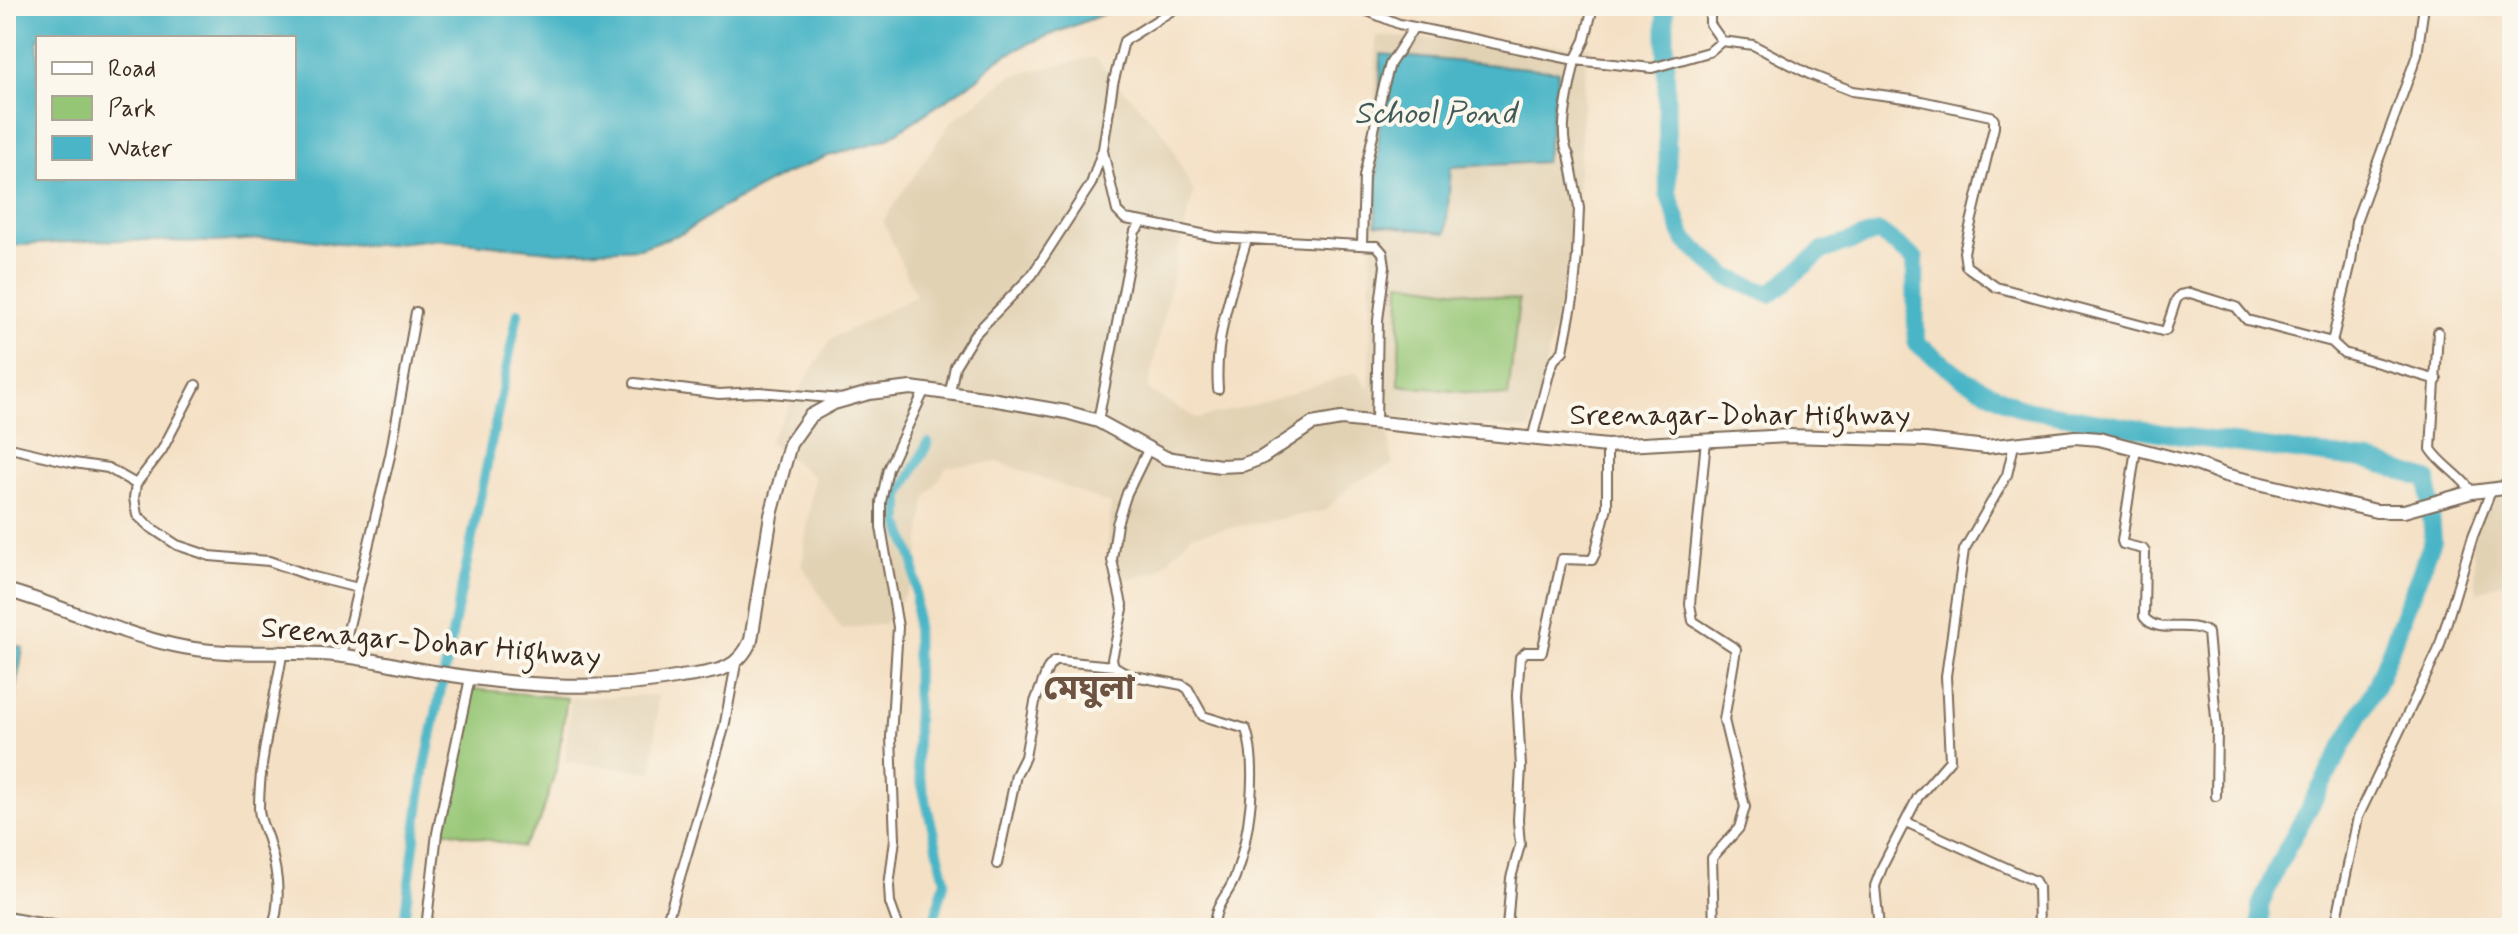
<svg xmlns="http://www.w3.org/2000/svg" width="2518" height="934" viewBox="0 0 2518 934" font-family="Mynerve,'Noto Sans Bengali',sans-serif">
	<rect width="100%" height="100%" fill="#fbf7ec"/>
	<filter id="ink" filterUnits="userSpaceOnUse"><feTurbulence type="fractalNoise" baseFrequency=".0125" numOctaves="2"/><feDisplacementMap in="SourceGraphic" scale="16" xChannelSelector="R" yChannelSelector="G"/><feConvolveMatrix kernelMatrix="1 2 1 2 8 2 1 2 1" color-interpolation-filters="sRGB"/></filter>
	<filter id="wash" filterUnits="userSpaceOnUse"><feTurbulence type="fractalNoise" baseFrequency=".006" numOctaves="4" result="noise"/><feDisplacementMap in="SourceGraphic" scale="32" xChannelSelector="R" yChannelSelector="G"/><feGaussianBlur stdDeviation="1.8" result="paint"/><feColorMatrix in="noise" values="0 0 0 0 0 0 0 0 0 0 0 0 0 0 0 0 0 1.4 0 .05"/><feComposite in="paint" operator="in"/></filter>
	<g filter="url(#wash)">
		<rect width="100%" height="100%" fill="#f4e0c4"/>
		<!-- built -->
		<path fill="#e2d2b4" d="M1376 36 1592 47 1587 53 1573 244 1531 430 1387 416 1392 465 1355 482 1324 511 1192 535 1159 570 1130 579 1106 565 1111 504 998 462 947 467 925 500 916 578 884 624 841 629 802 565 814 477 768 442 831 339 916 296 883 221 951 122 1011 76 1094 57 1166 136 1194 193 1178 251 1148 389 1197 419 1265 402 1356 372 1369 389Z
			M2512 473V578L2477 593 2469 517Z
			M658 695 653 772 565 762 571 698Z"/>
		<!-- green -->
		<path fill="#95c675" stroke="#68784a" stroke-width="2" d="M1400 282 1519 300 1508 397 1399 385Z
			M472 689 567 698 557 766 540 821 522 847 442 830Z"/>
		<!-- water -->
		<path fill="#49b5c6" stroke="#427072" stroke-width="2" fill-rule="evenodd" d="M6 6H1124L1030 43 995 61 977 79 887 139 825 157 783 175 721 208 683 233 640 248 559 252 434 239 378 245 337 244 289 237 215 242 102 240 6 246ZM38 38H294V178H38Z
			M1381 54 1559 71 1545 162 1451 167 1446 233 1376 224Z
			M6 643 23 648 11 722H6Z"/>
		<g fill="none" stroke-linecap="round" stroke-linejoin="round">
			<!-- canal -->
			<path stroke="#49b5c6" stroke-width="10" d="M928 443 900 496V524L914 562 916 590 917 765 945 880 932 928
				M403 928 424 772 518 313"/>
			<!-- river -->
			<path stroke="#49b5c6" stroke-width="18" d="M1665 6 1668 193 1684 239 1727 277 1770 294 1822 251 1879 232 1915 259 1916 343 1964 379 2020 408 2180 436 2371 461 2428 480 2433 540 2377 684 2278 865 2260 906 2261 928"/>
		</g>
	</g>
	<g filter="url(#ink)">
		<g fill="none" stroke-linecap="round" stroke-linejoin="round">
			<!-- street casing -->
			<g stroke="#7c6a58" stroke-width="12">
				<path id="street" d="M1355 6 1399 24 1575 60 1585 40 1593 6
					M1710 6V24L1722 41 1753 45 1809 74 1852 91 1912 99 1991 116 1994 120V127L1964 252 1966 266 1996 287 2162 331 2166 330 2176 300 2180 295 2190 293 2236 307 2247 320 2332 342
					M2424 6 2417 55 2356 221 2351 262 2332 342 2344 353 2437 380
					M1103 151 1117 211 1125 219 1143 222
					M1362 244 1364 176 1383 89 1390 64 1414 27
					M2438 332 2431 449C2442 466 2461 475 2472 492
					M635 383 719 394 759 392 842 399
					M196 385 162 450 136 484 134 498 137 515 150 527 177 545 210 556 269 561 314 577 358 588
					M1218 389C1214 337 1232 289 1247 239
					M950 392 955 366 974 335 1032 275 1091 184 1103 149 1113 84 1124 41 1179 6
					M1098 421 1135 231 1143 222 1216 237 1377 246 1383 253 1385 266 1378 320 1376 421
					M1532 439 1550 370 1554 360 1563 351 1573 299 1577 255 1579 208 1569 155C1556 135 1571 84 1575 60L1652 68 1709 52 1722 41
					M1706 440 1690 604 1693 621 1736 649 1724 720 1745 807 1739 828 1712 858 1714 928
					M6 447 74 463 108 468 136 484
					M2136 449 2122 541 2123 544 2143 549 2145 552 2144 617C2158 636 2190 619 2208 633L2217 729 2216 796
					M1148 450 1127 493 1117 524 1112 560 1123 609 1112 659 1114 666 1129 675 1182 685 1188 689 1203 716 1246 729C1259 769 1249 838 1235 877 1227 898 1215 902 1214 928
					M342 655 390 456 416 312
					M1906 822 2035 881 2038 887 2039 928
					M997 864 1016 775 1025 757 1035 702 1048 668 1054 661H1060L1114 666
					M6 917 70 928
					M272 928C282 902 277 869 269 843 266 831 259 821 259 808 259 757 274 705 282 655
					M426 928 437 833 470 678
					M665 928 724 728 736 664
					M899 928 890 903 889 886 895 839 891 737 898 627 881 527V502L888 469 925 389
					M1153 928 1161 924 1178 928
					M1507 928 1511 878 1520 845 1518 820 1521 767 1517 696 1520 657 1526 652H1542L1562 559 1592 560 1595 554 1607 507V446
					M1879 928 1875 886 1883 865 1918 797 1950 760 1946 676 1964 550 2007 475 2014 445
					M2335 928 2358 817 2438 651 2473 536 2491 491"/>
			</g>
			<!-- primary casing -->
			<g stroke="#7c6a58" stroke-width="16">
				<path id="primary" d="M6 590C62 606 115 632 173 645 229 658 287 649 343 656 371 659 399 666 427 671 510 685 597 693 681 677 712 672 737 673 751 640L771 515 790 444 810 416 834 403 869 393 911 388 991 399 1066 412 1098 421 1166 458 1220 466 1242 465 1261 458 1312 424 1341 419 1607 446 1788 436 1926 440 1986 447 2075 437 2099 439 2196 464 2225 475 2376 511H2404L2472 492 2512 487"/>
			</g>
			<!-- street -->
			<use href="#street" stroke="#fff" stroke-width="8"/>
			<!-- primary -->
			<use href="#primary" stroke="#fff" stroke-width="12"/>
		</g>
	</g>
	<g text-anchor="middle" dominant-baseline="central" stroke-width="8" stroke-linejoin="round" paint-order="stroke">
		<!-- street labels -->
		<g font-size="30" fill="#3b2a1e" stroke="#fbf7ec">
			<text x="1740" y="415">Sreenagar-Dohar Highway</text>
			<text transform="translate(431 643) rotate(5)">Sreenagar-Dohar Highway</text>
		</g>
		<!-- water labels -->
		<g font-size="32" font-style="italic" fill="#405b59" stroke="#fbf7ec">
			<text x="1435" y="114">School Pond</text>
		</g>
		<!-- quarter labels -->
		<g font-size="34" font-weight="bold" fill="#6e5342" stroke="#fbf7ec">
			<text x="1089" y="689">মেঘুলা</text>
		</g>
	</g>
	<!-- margin -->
	<rect width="2518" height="934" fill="none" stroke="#fbf7ec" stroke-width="32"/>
	<!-- legend -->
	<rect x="36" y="36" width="260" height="144" fill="#fbf7ec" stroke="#aea59a" stroke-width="2"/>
	<rect x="52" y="62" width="40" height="12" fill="#ffffff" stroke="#aea59a" stroke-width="2"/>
	<text x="108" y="76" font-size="24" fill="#3b2a1e">Road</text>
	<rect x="52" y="96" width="40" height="24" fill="#95c675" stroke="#aea59a" stroke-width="2"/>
	<text x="108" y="116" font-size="24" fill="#3b2a1e">Park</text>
	<rect x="52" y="136" width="40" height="24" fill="#49b5c6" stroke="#aea59a" stroke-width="2"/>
	<text x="108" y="156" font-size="24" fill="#3b2a1e">Water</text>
</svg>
